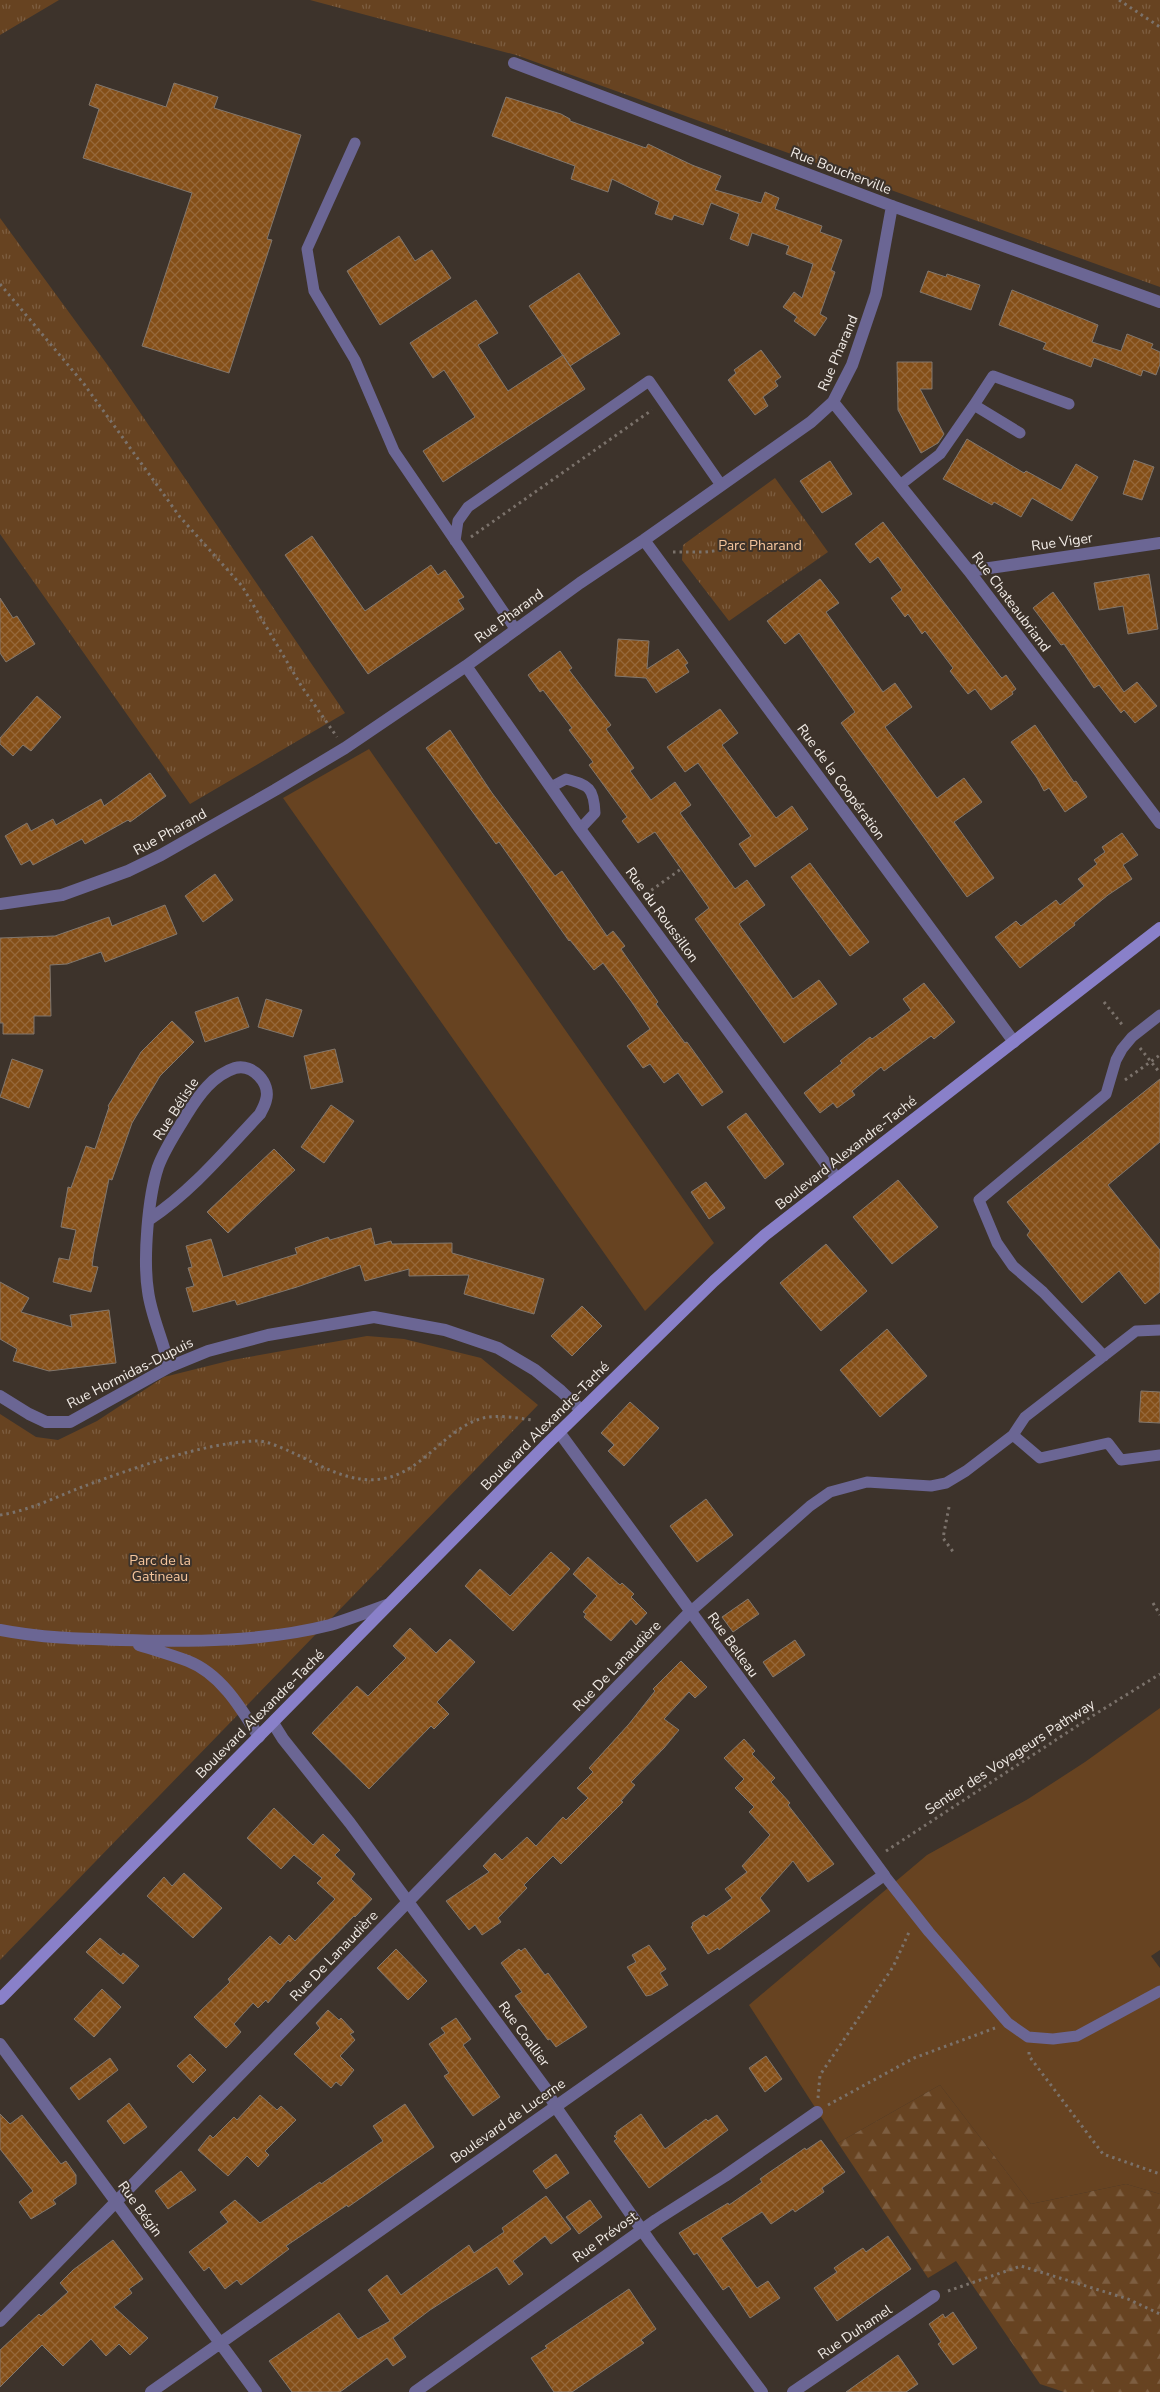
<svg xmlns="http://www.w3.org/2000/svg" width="1160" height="2392" viewBox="0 0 1160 2392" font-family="'Nunito Sans',sans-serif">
	<defs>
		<pattern id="forest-firs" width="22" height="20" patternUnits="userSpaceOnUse" patternTransform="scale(1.25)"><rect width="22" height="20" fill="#674321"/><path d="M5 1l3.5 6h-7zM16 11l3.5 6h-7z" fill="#7d5e41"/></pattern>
		<pattern id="park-tufts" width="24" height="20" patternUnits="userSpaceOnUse" patternTransform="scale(1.25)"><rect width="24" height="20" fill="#674321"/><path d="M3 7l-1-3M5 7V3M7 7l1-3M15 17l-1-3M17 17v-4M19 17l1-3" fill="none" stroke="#7d5e41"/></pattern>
		<pattern id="building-cross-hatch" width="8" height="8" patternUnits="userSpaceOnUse" patternTransform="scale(1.25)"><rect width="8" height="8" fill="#844f18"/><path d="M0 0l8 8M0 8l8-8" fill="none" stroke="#96683a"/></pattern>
	</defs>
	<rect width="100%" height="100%" fill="#3d332b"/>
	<!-- green -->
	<path fill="#674321" d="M369 749 714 1243 645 1311 283 798Z
		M1160 1708V1950L1151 1956 1160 1968V2194L1126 2184 1031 2204 940 2085 838 2143 749 2005 927 1855 1028 1799 1085 1762Z"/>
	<!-- forest -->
	<path fill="url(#forest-firs)" d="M940 2085 1031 2204 1126 2184 1160 2194V2392H1064L1040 2384 956 2261 928 2278 838 2143Z"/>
	<!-- park -->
	<path fill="url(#park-tufts)" d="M0 0H59L0 35Z
		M310 0H1160V287L516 55Z
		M0 218 109 367 345 713 190 804 0 534Z
		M775 478 828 552 729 621 682 560 683 545Z
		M367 1336 404 1339 481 1358 538 1405 0 1960V1414L36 1437 58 1440 97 1421 164 1377 232 1360Z"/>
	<!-- building -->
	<path fill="url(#building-cross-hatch)" stroke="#82776d" d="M174 83 218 97 214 108 301 135 267 239 272 240 229 373 142 346 192 193 83 158 99 109 89 105 96 84 166 107Z
		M506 97 561 114 570 119V121L643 147 646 148 648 144 692 165 721 176 715 190 761 203 765 192 779 198 775 209 822 226 820 232 842 240 831 270 835 272 820 314 827 318 815 336 794 321 797 317 783 307 794 292 802 298 813 264 786 254 789 246 752 233 748 246 730 239 739 214 711 203 703 225 674 215 672 220 655 214 659 202 612 179 608 192 571 179 575 166 492 136Z
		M399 236 415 261 432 250 451 278 380 325 347 271Z
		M928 271 946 277 947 274 980 285 971 310 920 292Z
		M579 273 620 334 570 366 529 306Z
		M1012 290 1098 325 1092 342 1121 351 1127 334 1153 344 1151 348 1160 352V364L1156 375 1143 370 1141 376 1094 358 1091 367 1043 349 1046 343 999 325Z
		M476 300 498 333 478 345 508 391 563 355 585 389 443 482 423 451 475 417 444 370 433 378 410 343Z
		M761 350 781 377 775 381 778 386 763 397 768 406 755 415 728 380 736 373 734 370Z
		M897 362H932V389H920L944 434 938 443 921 453 898 410Z
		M967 439 1024 473 1026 471 1061 490 1076 464 1098 477 1072 521 1032 498 1021 517 994 502 992 505 943 479Z
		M1134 460 1154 467 1142 500 1123 494Z
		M830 461 852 494 822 513 800 481Z
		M883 522 1000 676 1002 678 1006 675 1016 689 1012 692 1013 694 991 710 975 689 968 694 950 671 953 668 925 631 922 634 908 614 905 617 891 598 902 590 878 557 870 563 855 544Z
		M312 536 365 611 431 565 438 575 445 570 464 597 458 600 464 609 368 674 285 555Z
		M1149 574 1158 629 1128 634 1123 606 1099 610 1094 583Z
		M820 579 839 603 826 612 883 692 895 683 912 707 885 727 937 798 964 778 982 802 954 822 994 878 967 897 841 723 855 712 799 633 785 644 767 621Z
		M1053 592 1124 692 1137 682 1157 706 1135 723 1124 710 1121 713 1099 685 1094 688 1064 644 1061 645 1033 608Z
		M0 598 13 618 17 616 35 644 6 662 0 653Z
		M618 639 649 641 647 669 678 649 688 663 685 665 689 672 656 693 646 678 615 676Z
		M560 651 572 668 569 670 611 725 606 729 634 768 630 771 651 800 675 782 691 805 680 813 735 889 747 880 765 905 739 924 793 999 819 980 837 1004 784 1043 695 919 709 908 655 832 638 843 622 821 627 817 589 765 593 762 569 730 572 728 543 690 540 692 528 675Z
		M37 696 61 717 31 751 23 745 13 756 0 744V738Z
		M720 709 738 733 722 745 776 818 792 806 808 829 755 867 739 844 751 836 698 763 685 772 667 747Z
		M1035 725 1074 782 1076 781 1087 797 1065 812 1049 788 1044 791 1037 778 1011 742Z
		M450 730 492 793 555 876 562 871 607 936 613 931 625 946 621 949 658 1002 656 1004 685 1043 687 1042 723 1092 702 1106 678 1073 664 1083 650 1064 643 1068 627 1046 650 1029 631 1001 603 963 594 970 570 940 569 941 499 842 496 844 426 748Z
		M150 773 166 796 130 822 128 820 85 844 82 839 33 865 30 860 21 865 5 836 27 823 31 831 53 819 56 825 101 799 104 806Z
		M1122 833 1138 855 1123 865 1132 879 1108 895 1074 923 1075 925 1020 968 995 937 1016 921 1021 926 1056 900 1060 905 1084 886 1078 879 1097 864 1094 860 1105 852 1102 847Z
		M810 863 869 942 850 956 791 877Z
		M215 874 233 900 203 922 185 896Z
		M165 905 177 934 105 962 101 952 67 964 50 965 51 1016H34V1034H3V1023H0V938L55 936 109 917 112 926Z
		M924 983 955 1022 934 1039 931 1036 884 1071 881 1067 852 1091 855 1095 837 1108 833 1103 820 1113 804 1093 842 1063 840 1061 870 1037 872 1039 911 1010 903 999Z
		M238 997 249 1027 205 1042 195 1012Z
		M266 999 302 1010 293 1037 258 1027Z
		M172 1021 194 1042 160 1076 132 1123 112 1180 109 1179 94 1252 92 1266 98 1267 91 1292 53 1282 59 1258 69 1260 76 1230 61 1227 68 1187 71 1188 86 1146 95 1149 109 1107 108 1106 141 1052Z
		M335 1049 343 1082 311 1089 304 1056Z
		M12 1059 43 1070 29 1108 0 1097Z
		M1160 1079V1142L1108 1185 1160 1250V1292L1145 1304 1119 1271 1082 1303 1027 1235 1030 1231 1007 1202Z
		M331 1105 354 1121 324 1163 301 1147Z
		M746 1113 784 1164 765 1179 727 1127Z
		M274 1149 295 1170 228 1233 207 1212Z
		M898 1180 938 1227 892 1264 853 1217Z
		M706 1182 725 1208 709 1219 691 1192Z
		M371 1228 375 1245 391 1241 392 1244 452 1243V1253L544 1279 534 1314 464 1294 469 1275 409 1276V1269L365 1281 360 1265 297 1287 237 1305 235 1300 193 1312 186 1288 194 1286 188 1268 192 1267 186 1246 211 1239 223 1277 297 1254 295 1248 328 1237 330 1240Z
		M826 1244 867 1291 821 1331 780 1283Z
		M0 1282 29 1298 21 1312 72 1327 70 1315 109 1310 116 1363 49 1371 13 1361 17 1349 0 1339Z
		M582 1306 602 1326 572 1356 551 1336Z
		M887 1329 927 1376 880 1417 840 1370Z
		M1141 1391 1160 1392V1423L1139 1422Z
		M630 1402 659 1428 624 1466 608 1451 614 1445 601 1433Z
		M706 1499 733 1535 697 1562 670 1526Z
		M551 1552 570 1569 513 1631 465 1586 480 1569 510 1596Z
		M588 1557 620 1585 622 1583 634 1594 631 1597 647 1613 636 1625 631 1619 611 1641 584 1617 586 1614 583 1612 597 1596 573 1574Z
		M748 1599 759 1614 733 1632 722 1617Z
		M410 1628 436 1653 450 1639 475 1662 437 1702 449 1714 434 1729 431 1726 369 1789 312 1733 357 1686 368 1696 406 1658 393 1646Z
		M795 1640 805 1655 773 1677 763 1662Z
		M681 1661 707 1687 695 1698 689 1692 664 1719 679 1730 664 1748 631 1782 635 1785 621 1801 623 1802 561 1864 553 1856 524 1885 527 1888 498 1918 501 1922 482 1935 475 1925 469 1930 446 1901 489 1872 483 1866 495 1853 502 1860 527 1837 536 1846 563 1817 566 1820 588 1798 577 1788 593 1772 589 1768 629 1724 655 1691 653 1689Z
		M744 1739 755 1751 752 1754 775 1778 771 1782 790 1803 788 1805 834 1864 808 1882 793 1861 760 1898 770 1911 719 1950 718 1948 708 1954 691 1927 693 1925 692 1923 704 1915 706 1917 732 1898 725 1889 747 1872 742 1866 770 1835 749 1812 754 1807 735 1788 744 1779 724 1758Z
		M274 1808 313 1845 323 1834 340 1850 335 1855 355 1874 351 1879 372 1899 355 1917 354 1916 290 1982 288 1980 268 2003 266 2000 258 2008 253 2003 234 2024 241 2032 226 2048 194 2017 230 1982 228 1979 270 1936 280 1945 289 1935 295 1941 335 1899 317 1883 322 1878 294 1855 281 1869 247 1838Z
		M184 1873 222 1908 193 1938 147 1896 164 1877 172 1886Z
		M100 1938 121 1956 123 1953 139 1966 123 1984 86 1952Z
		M649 1945 666 1969 660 1973 668 1985 651 1995 646 1996 627 1967 636 1962 632 1955Z
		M525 1948 545 1975 548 1973 587 2027 556 2047 550 2039 548 2040 515 1996 522 1992 501 1963 519 1949 521 1951Z
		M396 1949 427 1981 408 2000 377 1968Z
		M102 1989 121 2007 94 2037 74 2019Z
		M328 2010 339 2020 341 2018 354 2032 350 2034 355 2040 340 2056 354 2070 341 2086 336 2082 331 2088 294 2054 320 2028 316 2023Z
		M456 2018 471 2039 463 2045 500 2097 473 2116 444 2076 449 2073 429 2044 445 2033 441 2028Z
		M190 2054 206 2070 193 2083 177 2066Z
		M766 2056 782 2079 765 2092 749 2068Z
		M110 2058 118 2070 79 2100 70 2088Z
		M260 2095 277 2110 281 2106 296 2120 265 2151 269 2155 258 2167 247 2156 228 2176 198 2150 210 2135 213 2138 234 2117 237 2120Z
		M129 2103 147 2127 124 2144 107 2121Z
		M405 2104 434 2147 348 2207 347 2205 286 2246 289 2249 241 2285 237 2280 225 2289 209 2267 204 2271 189 2252 228 2222 220 2212 235 2200 260 2223 320 2182 321 2184 383 2141 373 2126Z
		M0 2114 10 2124 22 2115 61 2164 66 2161 76 2175V2184L53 2200 56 2204 31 2219 19 2202 33 2191 0 2149Z
		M641 2114 665 2149 706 2119 708 2121 717 2115 728 2130 649 2188 614 2141 617 2139 614 2136 617 2134 616 2132Z
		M821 2140 845 2172 822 2188 824 2192 795 2212 793 2209 771 2224 762 2212 721 2238 757 2288 768 2281 780 2298 750 2318 729 2286 723 2290 697 2253 694 2255 679 2233 728 2203 729 2205 762 2182 760 2179 767 2174 805 2148 806 2150Z
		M556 2154 569 2173 546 2189 533 2171Z
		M181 2171 196 2190 168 2209 155 2191Z
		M546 2196 571 2229 551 2244 545 2236 513 2261 523 2274 509 2285 497 2267 430 2310 393 2338 406 2357 393 2366 387 2358 340 2392H292L269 2361 339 2313 358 2339 390 2321 368 2290 387 2275 401 2295 469 2245 474 2253 504 2232 502 2228Z
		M590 2200 602 2217 579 2234 566 2217Z
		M888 2236 911 2269 837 2321 814 2288 837 2272 834 2268 848 2258 863 2248 866 2252Z
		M113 2240 143 2279 129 2289 132 2293 114 2307 148 2338 130 2355 119 2344 106 2356 91 2339 63 2366 42 2345 0 2387V2350L39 2314 41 2316 68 2292 60 2283 73 2270Z
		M629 2289 656 2329 641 2340 644 2343 572 2392H554L531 2358 547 2348 545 2346Z
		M953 2312 977 2348 953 2365 938 2344 941 2342 929 2324 943 2314 945 2318Z
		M898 2355 918 2384 906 2392H846Z"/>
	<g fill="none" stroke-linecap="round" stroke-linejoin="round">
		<!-- path -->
		<path stroke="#7b726b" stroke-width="3" stroke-dasharray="2.5 4" stroke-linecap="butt" d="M1119 0 1160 27
			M0 284 84 384 180 517 242 586 302 687 337 737
			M471 537 652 410
			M673 552H705L730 549
			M646 894 681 869
			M1104 1002 1124 1027
			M1140 1048 1160 1073
			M1125 1080 1160 1055
			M949 1507 943 1538 954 1553
			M0 1515C28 1511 56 1497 82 1487 131 1469 205 1442 257 1441 267 1441 280 1447 289 1451 318 1464 349 1484 381 1479 420 1474 442 1433 477 1420 494 1413 515 1418 533 1420
			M1153 1603 1160 1615
			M886 1851 1097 1713 1160 1674
			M1029 2052V2056L1103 2154 1160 2174
			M818 2098 820 2075 893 1967 910 1930
			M828 2105 914 2058 995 2028
			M948 2291 1021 2266 1128 2299 1160 2314"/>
		<!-- service -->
		<path stroke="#6b6694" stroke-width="11" d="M355 143 307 249 314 291 355 360 394 451 516 630
			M974 405 993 376 1069 404
			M900 485 940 454 974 405 1020 433
			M455 541 458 521 468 507 649 381 721 485
			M551 787 566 779C589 785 594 788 595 813L580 829
			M1104 1356 1043 1292 1013 1266 997 1243 979 1200 1106 1094 1116 1060 1122 1049 1132 1037 1160 1015
			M1013 1435 1040 1458 1108 1443 1121 1460 1160 1455
			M690 1612 810 1506 830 1492 867 1482 931 1486 946 1483 966 1471 1013 1435 1025 1417 1136 1331 1160 1330
			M884 1875 929 1932 1008 2023 1028 2037 1053 2039 1077 2036 1160 1991"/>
		<!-- minor -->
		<path stroke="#6b6694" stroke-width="12" d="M514 63 892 206 1160 302
			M833 402 969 571 1160 823
			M644 540 1014 1042
			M969 571 1160 543
			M466 666 580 829 837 1179
			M0 904 62 895 128 871 161 855 275 790 345 748 466 666 580 583 644 540 811 422 833 402 852 365 876 294 892 206
			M150 1219C192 1191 225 1151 260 1114 262 1110 265 1105 266 1100 271 1084 253 1063 235 1068 213 1075 199 1095 187 1114 177 1131 165 1148 158 1167 148 1197 143 1259 148 1291 151 1316 164 1342 169 1367
			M0 1396 29 1414 46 1422H70L169 1367 208 1351 268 1335 374 1317 445 1330 498 1348 535 1370 561 1391 581 1410
			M273 1723 283 1739 350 1823 546 2089 555 2106 651 2243 762 2392
			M0 2044 256 2392
			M0 2321 690 1612
			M151 2392 884 1875 559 1432
			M415 2392 656 2220 725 2176 817 2112
			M793 2392 934 2296"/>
		<!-- tertiary -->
		<path stroke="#6b6694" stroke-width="12" d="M0 1630C40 1638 81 1639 121 1640 189 1642 264 1642 330 1625 349 1619 368 1612 387 1605
			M139 1645C155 1650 172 1655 188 1661 221 1674 241 1708 259 1737"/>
		<!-- secondary -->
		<path stroke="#8980c9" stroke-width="12" d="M0 1999 546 1445 714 1281 765 1235 837 1179 1160 928"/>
	</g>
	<g text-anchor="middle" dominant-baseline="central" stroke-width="4" stroke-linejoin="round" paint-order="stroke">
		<!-- street labels -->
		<g font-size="14" fill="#f1ebe6" stroke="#3d332b">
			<text transform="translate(841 171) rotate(21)">Rue Boucherville</text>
			<text transform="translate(838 353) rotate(-67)">Rue Pharand</text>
			<text transform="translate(1062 542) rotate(-8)">Rue Viger</text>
			<text transform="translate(1011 602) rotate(53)">Rue Chateaubriand</text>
			<text transform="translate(509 616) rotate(-36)">Rue Pharand</text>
			<text transform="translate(841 782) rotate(54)">Rue de la Coopération</text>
			<text transform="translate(170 832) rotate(-29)">Rue Pharand</text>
			<text transform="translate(662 915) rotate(54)">Rue du Roussillon</text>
			<text transform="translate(176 1109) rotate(-57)">Rue Bélisle</text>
			<text transform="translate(846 1153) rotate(-38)">Boulevard Alexandre-Taché</text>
			<text transform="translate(130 1373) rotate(-27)">Rue Hormidas-Dupuis</text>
			<text transform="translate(545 1426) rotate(-45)">Boulevard Alexandre-Taché</text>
			<text transform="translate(733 1645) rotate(54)">Rue Belleau</text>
			<text transform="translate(617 1666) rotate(-46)">Rue De Lanaudière</text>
			<text transform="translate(260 1714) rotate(-45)">Boulevard Alexandre-Taché</text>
			<text transform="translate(1010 1757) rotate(-33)">Sentier des Voyageurs Pathway</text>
			<text transform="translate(334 1956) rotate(-46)">Rue De Lanaudière</text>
			<text transform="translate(524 2034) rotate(54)">Rue Coallier</text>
			<text transform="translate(508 2121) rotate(-35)">Boulevard de Lucerne</text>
			<text transform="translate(140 2209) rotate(54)">Rue Bégin</text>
			<text transform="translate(605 2237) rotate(-36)">Rue Prévost</text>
			<text transform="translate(855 2332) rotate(-34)">Rue Duhamel</text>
		</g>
		<!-- park labels -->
		<g font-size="14" fill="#f5c59c" stroke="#3d332b">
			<text x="760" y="545">Parc Pharand</text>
			<text x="160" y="1560">Parc de la<tspan x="160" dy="16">Gatineau</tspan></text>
		</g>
	</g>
</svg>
